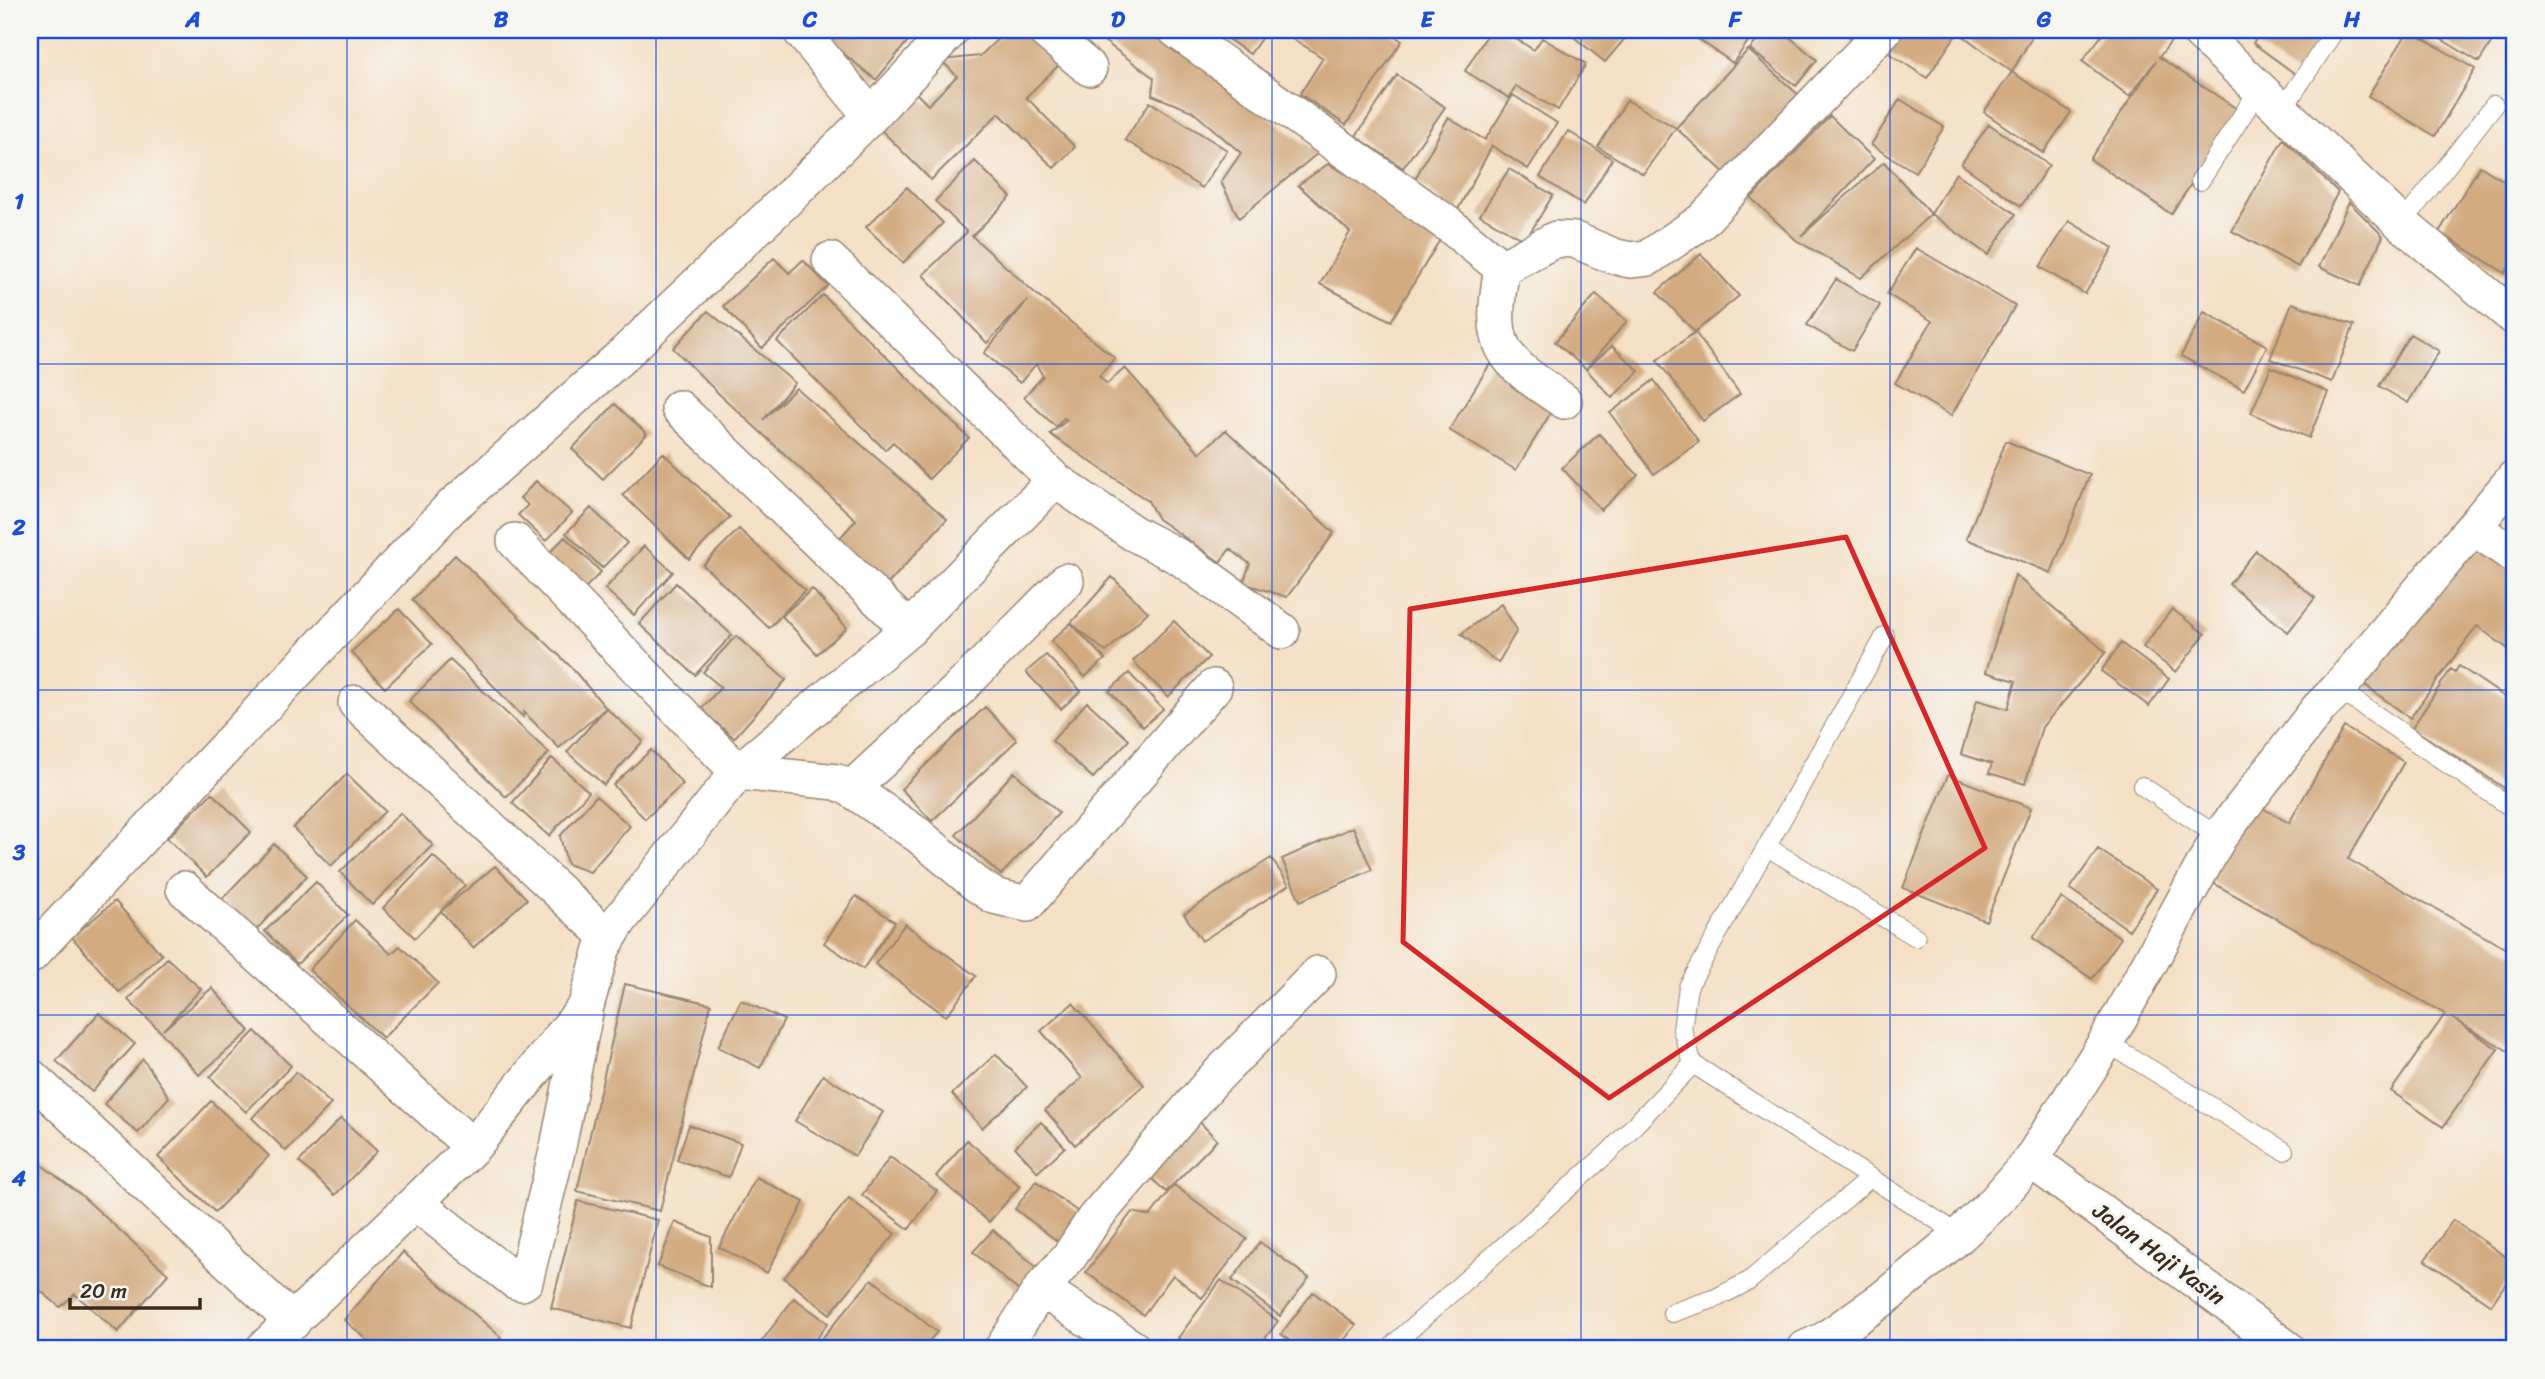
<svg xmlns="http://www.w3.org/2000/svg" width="2545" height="1379" viewBox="0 0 2545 1379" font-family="Sriracha,sans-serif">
	<rect width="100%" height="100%" fill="#f6f6f2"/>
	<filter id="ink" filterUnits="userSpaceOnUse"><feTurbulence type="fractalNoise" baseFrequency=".0143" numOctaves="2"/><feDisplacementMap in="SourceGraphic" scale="14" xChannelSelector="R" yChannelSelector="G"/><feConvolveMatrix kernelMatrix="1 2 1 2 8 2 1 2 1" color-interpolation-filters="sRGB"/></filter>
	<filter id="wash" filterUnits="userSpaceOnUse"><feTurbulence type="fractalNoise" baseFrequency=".00686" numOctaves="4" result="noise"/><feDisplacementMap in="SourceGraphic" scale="28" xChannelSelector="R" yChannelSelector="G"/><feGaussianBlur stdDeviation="1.57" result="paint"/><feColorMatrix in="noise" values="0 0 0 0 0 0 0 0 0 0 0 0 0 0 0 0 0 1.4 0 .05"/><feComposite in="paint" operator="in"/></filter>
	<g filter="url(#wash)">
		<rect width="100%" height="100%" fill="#f4e0c5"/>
		<g id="blocks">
			<!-- building -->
			<path fill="#d2ab81" d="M825 30H917L876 80 821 35Z
				M1007 30H1034L1064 60 1026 97 1075 147 1054 168 999 113 931 180 878 127 914 91 928 105 957 76 941 60 980 56Z
				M1089 30H1151L1318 153 1239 218 1221 182 1241 153 1192 111 1152 95 1154 78Z
				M1215 30H1267L1250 54Z
				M1297 30H1385L1402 41 1346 125 1300 94 1323 58 1292 38Z
				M1490 30H1501L1534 50 1542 38 1586 64 1558 110 1516 86 1509 98 1465 71Z
				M1565 30H1632L1605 62Z
				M1685 30H1756L1733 63Z
				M1766 30H1781L1817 60 1796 86 1750 49Z
				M1840 30H1864L1855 41Z
				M1901 30H2036L2012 72 2071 112 2043 153 1984 112 2012 72 1958 32 1927 78 1887 52Z
				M2106 30H2180L2159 57 2240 111 2171 214 2090 159 2156 61 2129 96 2082 61Z
				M2262 30H2332L2298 76 2253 43Z
				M2409 30 2475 69 2435 136 2368 96Z
				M2426 30H2499L2479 62Z
				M1748 50 1800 96 1726 174 1676 128Z
				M1397 75 1445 107 1403 168 1356 136Z
				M1513 95 1557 123 1528 169 1492 146 1456 213 1415 179 1448 118 1485 140Z
				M1900 99 1944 127 1915 172 1871 145Z
				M1627 100 1676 128 1643 174 1598 147Z
				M1150 102 1227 150 1202 188 1125 140Z
				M1830 116 1874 159 1801 236 1884 162 1931 214 1861 278 1796 240 1751 198Z
				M1989 124 2049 165 2021 206 1961 164Z
				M1568 131 1612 159 1584 205 1540 177Z
				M2283 139 2338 192 2298 267 2232 231Z
				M975 161 1011 197 972 236 1035 293 1115 358 1099 376 1107 384 1125 368 1200 453 1226 430 1334 533 1287 597 1243 583 1250 564 1230 549 1220 562 1158 519 1148 501 1050 434 1067 420 1064 418 1056 427 1024 397 1043 376 1036 364 1020 383 984 353 1028 300 987 343 923 275 967 232 935 201Z
				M1328 164 1447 228 1391 321 1320 284 1350 232 1298 185Z
				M2480 166 2515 188V257L2505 273 2439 232Z
				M1509 169 1553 195 1525 241 1480 215Z
				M1956 173 2016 214 1988 255 1931 214Z
				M907 187 943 223 903 263 866 227Z
				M2349 202 2383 236 2360 286 2319 267Z
				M2069 221 2113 248 2085 294 2040 267Z
				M1916 248 2015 306 1951 416 1895 383 1932 321 1887 294Z
				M1701 254 1739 296 1695 332 1740 394 1703 421 1657 360 1695 332 1657 292Z
				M774 258 789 273 803 260 828 286 762 348 723 306Z
				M2515 272V309L2497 296Z
				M1836 279 1880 305 1852 351 1807 325Z
				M1596 294 1627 321 1586 369 1555 342Z
				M823 295 969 438 929 479 893 442 885 450 777 341Z
				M2292 303 2354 325 2332 382 2270 359Z
				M708 311 795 383 763 420 796 388 947 519 886 586 837 541 856 520 717 392 673 348Z
				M2204 312 2267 346 2244 390 2181 356Z
				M2410 334 2439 351 2408 403 2379 386Z
				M1612 346 1639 371 1612 398 1586 369Z
				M1490 364 1556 404 1516 470 1449 430Z
				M2271 367 2328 392 2309 438 2251 413Z
				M1654 380 1699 442 1654 474 1610 413Z
				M615 404 647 434 603 479 572 449Z
				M1599 434 1638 475 1601 510 1562 468Z
				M2006 441 2090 475 2051 573 1966 539Z
				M663 453 730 517 689 559 623 495Z
				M536 481 572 513 546 541 518 515 528 505 520 498Z
				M591 508 627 543 602 568 566 533Z
				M739 529 805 590 769 628 703 565Z
				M2473 531 2515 562V654L2477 626 2410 718 2361 682Z
				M565 537 601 572 576 597 540 562Z
				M644 546 673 572 634 615 605 589Z
				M2256 551 2315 598 2288 632 2229 584Z
				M455 555 570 666 606 708 559 748 524 712 523 717 412 600Z
				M2015 575 2106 652 2042 727 2025 784 1989 773 1992 764 1961 754 1977 700 2008 709 2016 681 1986 672Z
				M1112 577 1148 612 1106 652 1071 623Z
				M676 583 732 635 695 675 639 624Z
				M812 589 847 628 817 654 782 616Z
				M1501 604 1517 630 1498 663 1461 634Z
				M399 609 432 644 385 688 351 652Z
				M2172 609 2205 634 2176 672 2143 647Z
				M1174 621 1209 657 1168 697 1133 661Z
				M1071 623 1105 659 1085 677 1051 641Z
				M736 636 786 680 734 738 701 709 721 687 703 672Z
				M2121 643 2169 679 2149 706 2101 671Z
				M1046 655 1081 691 1061 709 1026 672Z
				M450 660 549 753 506 797 409 701Z
				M2459 666 2515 704V795L2412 728 2451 669 2455 672Z
				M1129 673 1163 709 1143 727 1109 691Z
				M1087 702 1129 740 1093 778 1052 741Z
				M985 707 1017 740 932 821 901 789Z
				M606 708 643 741 604 785 567 752Z
				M2344 727 2404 762 2348 859 2515 954V1055L2452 1018 2498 1049 2443 1127 2391 1091 2445 1014 2208 880 2252 802 2289 823Z
				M651 750 683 784 645 819 613 785Z
				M552 758 589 792 549 836 512 803Z
				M1014 772 1059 813 1001 875 956 835Z
				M347 774 385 811 331 866 293 828Z
				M1948 775 2031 808 1986 921 1903 888Z
				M212 793 251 832 207 877 167 838Z
				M596 796 630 826 590 872 567 864 560 836Z
				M400 813 433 845 372 905 340 872Z
				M1353 827 1372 870 1300 901 1282 859Z
				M274 844 307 876 254 932 221 900Z
				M2098 849 2157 889 2129 930 2070 889Z
				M433 856 465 885 441 911 495 866 527 899 473 948 441 911 415 938 383 908Z
				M1271 858 1289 885 1202 941 1184 914Z
				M316 882 348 915 297 964 265 931Z
				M856 896 895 922 863 969 824 943Z
				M2061 898 2121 938 2092 979 2033 938Z
				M115 901 162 955 119 992 72 937Z
				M355 920 391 954 400 946 438 983 383 1038 309 970Z
				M905 924 976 976 946 1016 875 964Z
				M167 958 201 989 163 1030 212 988 250 1031 199 1075 161 1032 128 1000Z
				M625 984 711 1004 660 1211 577 1191Z
				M741 1000 784 1020 760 1068 718 1047Z
				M1073 1003 1144 1085 1075 1145 1045 1110 1082 1078 1041 1031Z
				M99 1013 135 1044 92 1092 56 1061Z
				M255 1031 291 1066 246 1112 210 1077Z
				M996 1054 1027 1087 982 1128 952 1094Z
				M143 1059 169 1097 138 1133 104 1104Z
				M296 1072 331 1104 286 1151 252 1118Z
				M823 1075 883 1112 855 1156 795 1121Z
				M211 1101 269 1156 215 1212 158 1157Z
				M1193 1115 1217 1140 1166 1192 1141 1168Z
				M341 1118 377 1151 335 1195 299 1162Z
				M1041 1122 1065 1147 1038 1172 1015 1147Z
				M689 1125 741 1143 729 1177 677 1160Z
				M967 1140 1020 1186 989 1222 936 1176Z
				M30 1156 81 1195 168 1274 118 1332 75 1294 60 1307 30 1282Z
				M890 1157 937 1191 909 1229 862 1195Z
				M756 1177 804 1202 767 1273 719 1247Z
				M1036 1181 1082 1215 1060 1243 1015 1209Z
				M1174 1185 1247 1239 1202 1298 1173 1275 1143 1315 1086 1272 1132 1212 1150 1216Z
				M849 1198 895 1234 830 1314 784 1278Z
				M578 1201 658 1220 631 1328 551 1308Z
				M2453 1220 2515 1263V1270L2491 1305 2425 1260Z
				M675 1222 711 1237V1287L658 1266Z
				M993 1230 1040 1270 1020 1292 973 1252Z
				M1260 1242 1309 1278 1280 1316 1232 1280Z
				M403 1252 501 1337 491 1349H378L344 1320Z
				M872 1279 937 1332 922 1349H813Z
				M1221 1280 1278 1321 1257 1349H1194L1178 1338Z
				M1313 1292 1356 1325 1337 1349H1301L1281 1334Z
				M794 1298 828 1323 809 1349H756Z"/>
		</g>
	</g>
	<g filter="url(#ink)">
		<use href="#blocks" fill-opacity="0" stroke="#988572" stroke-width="2"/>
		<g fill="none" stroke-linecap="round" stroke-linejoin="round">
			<!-- service casing -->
			<g stroke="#988572" stroke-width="20">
				<path id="service" d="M2283 109 2335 30
					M2200 181 2260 88
					M2402 224 2494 105
					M1885 636 1688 987 1682 1029 1693 1064 1960 1235
					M2338 689 2515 810
					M2142 786 2219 837
					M1767 847 1916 937
					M2106 1042 2284 1151
					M1672 1313 1716 1298 1749 1281 1870 1178
					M1395 1343 1609 1152 1693 1064"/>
			</g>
			<!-- minor casing -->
			<g stroke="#988572" stroke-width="38">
				<path id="minor" d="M800 30 871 116
					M1044 30 1089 68
					M1176 30 1449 225 1502 268 1556 239 1575 240 1613 256 1630 260 1648 258 1702 221 1884 30
					M2197 30 2402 224 2515 318
					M830 260 1055 480 1133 533 1181 558 1282 631
					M1502 268C1488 348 1499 358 1564 401
					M679 408 909 629
					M2473 527 2515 556
					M515 541 738 772 837 782 851 789 959 689 1066 581
					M356 703 609 938
					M851 789 918 835 976 884 994 896 1027 904 1214 687
					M184 889 473 1147
					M30 956 449 509 624 354 784 202 871 116 951 30
					M30 1076 293 1322
					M2031 1160 2288 1349
					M416 1203 515 1281 522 1283 525 1281 558 1147 585 1013
					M1041 1289 1134 1349
					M263 1349 473 1147 586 1006 602 949 619 921 738 772 909 629 1055 480
					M1002 1349 1041 1289 1069 1257 1094 1219 1212 1081 1318 974
					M1804 1349 1824 1340 1884 1298 1960 1235 1995 1202 2031 1160 2106 1042 2219 837 2319 708 2338 689 2515 477"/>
			</g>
			<!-- service -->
			<use href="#service" stroke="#fff" stroke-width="18"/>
			<!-- minor -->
			<use href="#minor" stroke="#fff" stroke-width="35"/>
		</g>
	</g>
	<!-- marked area -->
	<path fill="none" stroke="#d62828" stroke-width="5" stroke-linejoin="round" d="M1846 537 1985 848 1609 1098 1403 942 1410 609Z"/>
	<!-- grid -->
	<path fill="none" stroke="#1d4ed8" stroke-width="2" stroke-opacity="0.55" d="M347 30V1349M656 30V1349M964 30V1349M1272 30V1349M1581 30V1349M1890 30V1349M2198 30V1349M30 364H2515M30 690H2515M30 1015H2515"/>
	<g text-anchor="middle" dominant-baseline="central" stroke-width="7" stroke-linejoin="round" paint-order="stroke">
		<!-- street labels -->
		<g font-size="23" fill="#3b2a1e" stroke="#f6f6f2">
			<text transform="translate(2159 1254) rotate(36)">Jalan Haji Yasin</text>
		</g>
	</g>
	<!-- margin -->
	<rect width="2545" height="1379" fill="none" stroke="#f6f6f2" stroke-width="77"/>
	<!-- scale -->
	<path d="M70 1298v10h130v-10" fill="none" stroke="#3b2a1e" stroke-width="3.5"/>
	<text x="80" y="1298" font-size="21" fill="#3b2a1e" stroke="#f6f6f2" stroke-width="5" paint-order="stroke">20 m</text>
	<rect x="38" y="38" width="2468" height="1302" fill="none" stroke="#1d4ed8" stroke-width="2.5"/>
	<g font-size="23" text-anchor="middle" font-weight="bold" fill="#1d4ed8">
		<text x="193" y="27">A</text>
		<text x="501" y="27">B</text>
		<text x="810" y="27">C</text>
		<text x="1118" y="27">D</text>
		<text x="1427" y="27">E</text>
		<text x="1735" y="27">F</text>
		<text x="2044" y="27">G</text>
		<text x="2352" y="27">H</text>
		<text x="19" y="209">1</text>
		<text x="19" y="535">2</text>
		<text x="19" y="860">3</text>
		<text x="19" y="1186">4</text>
	</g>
</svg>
